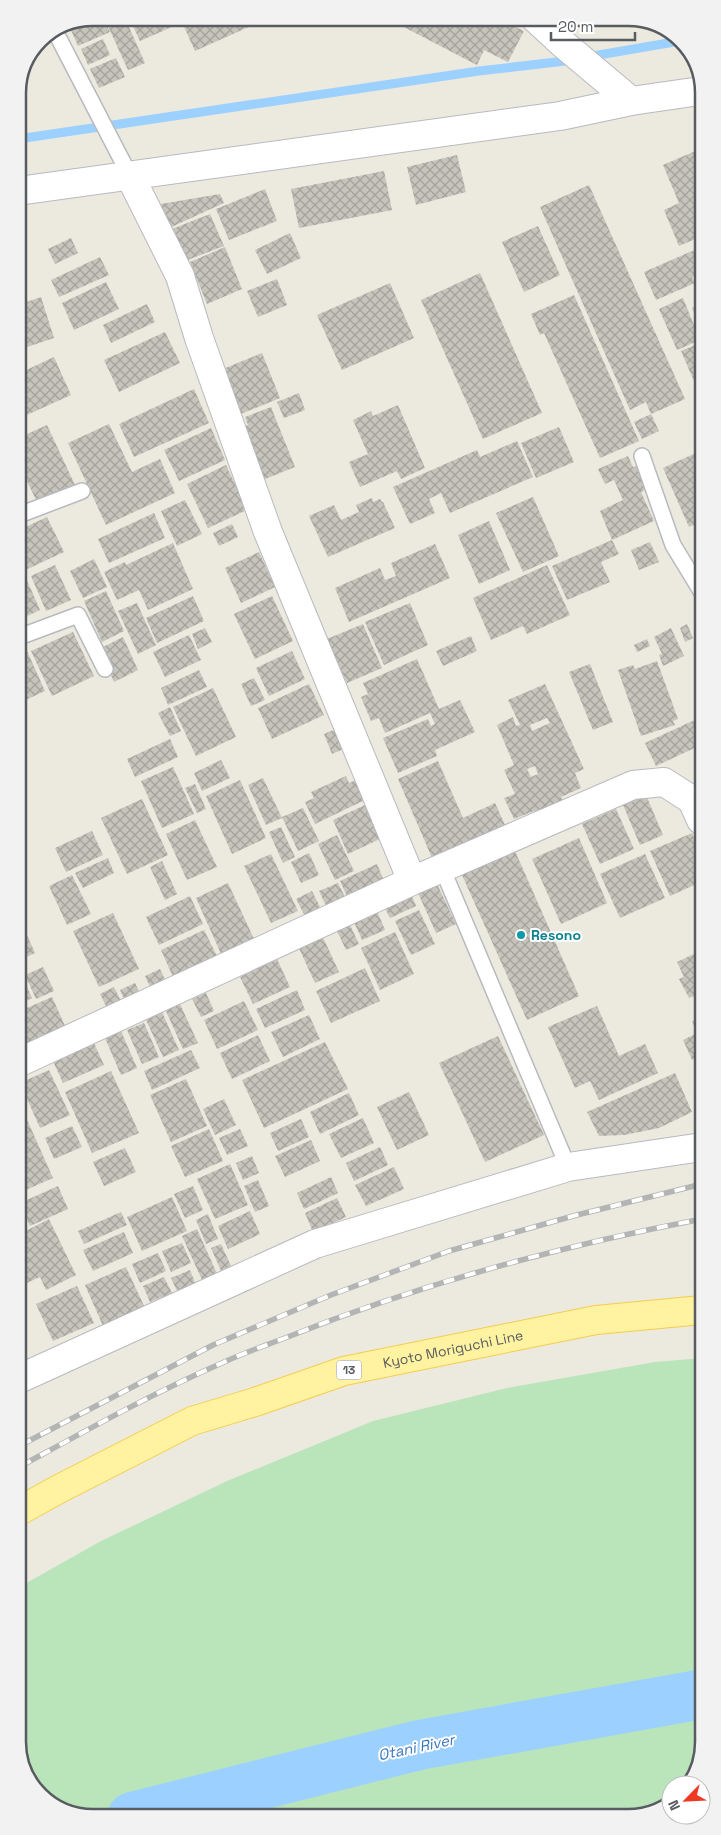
<svg xmlns="http://www.w3.org/2000/svg" width="721" height="1835" viewBox="0 0 721 1835" font-family="'Space Grotesk',sans-serif">
	<defs>
		<pattern id="building-cross-hatch" width="8" height="8" patternUnits="userSpaceOnUse" patternTransform="scale(1.25)"><rect width="8" height="8" fill="#c7c4bc"/><path d="M0 0l8 8M0 8l8-8" fill="none" stroke="#a4a29c"/></pattern>
	</defs>
	<rect width="100%" height="100%" fill="#eceadf"/>
	<!-- green -->
	<path fill="#bae5bb" d="M703 1358V1742L689 1785H671V1800L652 1814 88 1817 47 1802 21 1766V1586L101 1541 227 1481 373 1421 507 1388 655 1362Z"/>
	<g fill="none" stroke-linecap="round" stroke-linejoin="round">
		<!-- stream -->
		<path stroke="#9cd1ff" stroke-width="9" d="M587 57 680 41
			M18 139 479 71 574 60"/>
		<!-- river -->
		<path stroke="#9cd1ff" stroke-width="50" d="M132 1817 419 1745 703 1694"/>
	</g>
	<!-- building -->
	<path fill="url(#building-cross-hatch)" fill-rule="evenodd" d="M93 17 103 18 110 32 78 46 70 28Z
		M121 18H125L145 63 128 70 107 24Z
		M129 18H170L174 26 140 41Z
		M180 18H250L253 25 195 51Z
		M399 18H496L524 31 508 62 484 50 477 65 396 23Z
		M103 39 110 55 88 65 81 49Z
		M116 58 125 77 99 88 90 69Z
		M700 149V273L692 277 695 283 656 300 644 272 699 248 695 239 679 246 664 210 679 203 663 165Z
		M457 155 466 192 416 205 407 167Z
		M384 171 392 210 299 228 291 189Z
		M589 185 685 399 651 414 646 402 630 410 540 207Z
		M265 189 277 221 229 240 216 209Z
		M220 194 224 203 167 229 155 205Z
		M210 214 224 246 185 261 172 229Z
		M538 226 560 275 524 292 502 242Z
		M290 233 301 258 267 274 255 250Z
		M71 238 78 253 55 264 48 249Z
		M225 247 242 289 207 304 190 262Z
		M100 257 109 275 59 297 51 280Z
		M480 273 542 413 483 439 421 300Z
		M277 279 287 305 258 317 247 291Z
		M106 282 119 309 74 330 62 303Z
		M390 283 414 338 342 370 317 315Z
		M574 295 639 441 600 458 544 333 540 335 531 314Z
		M41 297 54 338 18 350V305Z
		M683 298 700 340 677 350 659 309Z
		M147 304 155 322 111 343 103 325Z
		M700 304V327L692 308Z
		M165 332 180 363 119 392 104 360Z
		M700 343V395L681 351Z
		M262 353 280 398 241 414 223 369Z
		M54 357 71 395 18 419V374Z
		M194 389 209 423 134 457 119 424Z
		M299 393 305 410 284 418 277 402Z
		M398 405 425 468 401 479 397 471 360 487 349 462 368 454 353 420 371 411 373 416Z
		M271 407 295 467 253 484 237 429 248 425 245 417Z
		M651 414 659 431 642 439 634 422Z
		M109 424 132 472 160 459 175 493 106 525 68 443Z
		M47 425 75 485 37 502 18 462V438Z
		M559 427 574 462 536 478 521 443Z
		M211 428 225 460 179 481 164 450Z
		M517 441 533 477 450 513 441 493 429 499 435 513 410 524 393 487 477 450 480 457Z
		M700 451 701 522 689 527 663 468Z
		M628 456 633 467 638 466 648 489 641 492 654 521 612 540 600 511 623 500 614 480 605 484 598 469Z
		M226 465 247 510 208 528 187 484Z
		M19 485 27 503 19 506Z
		M533 497 559 556 523 572 496 513Z
		M372 498 373 502 380 499 382 502H383L395 528 328 557 309 516 334 505 341 520 359 512 356 505Z
		M185 500 202 534 177 546 161 511Z
		M154 513 165 538 109 563 98 539Z
		M47 517 64 552 19 573V530Z
		M489 521 510 570 479 584 458 535Z
		M232 524 238 537 219 546 213 533Z
		M612 540 619 554 601 562 610 582 567 600 552 566Z
		M650 542 659 562 639 570 631 550Z
		M173 543 193 589 148 610 139 590 117 600 104 572 125 562 126 565Z
		M435 544 450 578 349 622 335 588 380 568 385 580 396 576 391 563Z
		M259 552 275 587 241 603 225 568Z
		M94 559 107 587 83 598 70 571Z
		M55 565 71 600 46 611 31 576Z
		M547 565 570 615 527 634 523 626 491 640 473 598Z
		M26 578 40 610 19 620V581Z
		M106 591 124 631 102 642 84 601Z
		M193 596 204 621 157 643 146 618Z
		M272 596 293 641 255 659 234 614Z
		M137 603 156 645 138 654 118 611Z
		M410 603 428 645 384 665 365 622Z
		M363 624 382 668 347 683 327 639Z
		M687 624 693 638 685 642 680 628Z
		M205 628 212 642 198 649 192 634Z
		M671 628 684 656 663 666 659 655 662 654 654 637Z
		M73 632 94 676 52 696 31 651Z
		M189 635 201 660 165 677 153 652Z
		M471 636 477 651 443 666 436 651Z
		M123 637 138 670 114 682 99 649Z
		M647 639 650 646 637 652 634 645Z
		M27 651 45 691 19 703V655Z
		M292 651 305 679 269 696 256 668Z
		M417 659 439 709 460 700 475 732 435 750 437 756 398 773 383 738 428 719 431 726 435 724 430 713 385 733 379 718 371 721 361 697 368 694 363 683Z
		M657 661 678 719 673 721 675 725 641 736 618 670 633 665 635 669Z
		M590 664 613 722 593 730 569 672Z
		M199 670 207 687 168 705 161 688Z
		M254 678 265 700 251 706 241 684Z
		M309 684 324 715 272 739 258 708Z
		M545 684 584 769 575 773 581 788 561 797 565 805 537 817 534 811 514 819 504 798 515 794 504 770 514 765 497 725 513 717 516 726 520 725 508 700ZM547 718 550 723 532 731 530 725ZM535 766 538 774 531 777 527 769Z
		M213 688 236 737 196 756 173 707Z
		M170 707 181 731 170 736 158 713Z
		M701 717V745L656 766 645 743Z
		M343 726 352 745 332 754 324 734Z
		M170 739 178 757 135 777 127 759Z
		M221 760 230 778 202 791 194 773Z
		M438 761 463 818 495 803 505 825 432 858 398 779Z
		M173 767 194 814 162 828 141 781Z
		M346 776 349 783 358 779 367 799 315 824 305 802 314 798 311 792Z
		M263 778 282 818 266 825 248 785Z
		M240 780 266 838 232 854 206 796Z
		M195 784 206 809 197 813 185 788Z
		M646 795 663 835 640 845 623 805Z
		M142 799 168 855 127 874 101 818Z
		M365 805 380 839 348 854 333 820Z
		M303 808 319 841 298 851 282 817Z
		M616 809 634 849 600 864 582 824Z
		M195 820 217 867 187 880 166 834Z
		M281 827 295 857 283 863 269 832Z
		M92 831 103 855 66 872 55 848Z
		M692 833 701 855V882L670 896 650 851Z
		M337 835 354 871 335 880 318 844Z
		M579 838 607 903 561 924 532 859Z
		M515 851 579 996 527 1020 462 875Z
		M309 853 319 875 301 883 291 862Z
		M271 854 298 911 271 923 244 866Z
		M645 854 665 898 620 918 600 874Z
		M108 858 114 873 83 888 75 873Z
		M162 861 177 894 165 900 150 867Z
		M377 864 385 883 349 901 340 881Z
		M72 875 91 914 67 925 49 886Z
		M228 883 255 941 222 956 196 898Z
		M338 883 345 897 326 906 319 891Z
		M437 884 456 924 436 933 418 893Z
		M312 891 322 911 306 918 296 899Z
		M190 896 203 924 159 945 146 917Z
		M412 896 416 906 390 918 385 908Z
		M419 910 435 944 411 955 395 921Z
		M377 911 385 930 362 940 354 922Z
		M113 913 139 969 99 987 73 931Z
		M20 919 35 953 20 960Z
		M350 925 359 944 346 950 337 931Z
		M204 930 218 958 174 979 161 950Z
		M395 932 414 974 380 990 361 948Z
		M321 933 339 972 315 983 297 944Z
		M702 950V1013L694 996 689 998 679 979 684 977 677 962Z
		M277 959 290 987 253 1004 240 977Z
		M43 967 54 991 36 999 25 975Z
		M365 968 380 1001 331 1023 316 991Z
		M160 969 167 984 152 991 145 976Z
		M20 971 32 998 20 1004Z
		M135 983 142 998 127 1005 120 990Z
		M114 987 123 1005 109 1012 100 994Z
		M297 990 305 1010 265 1028 256 1009Z
		M206 993 214 1011 201 1017 192 999Z
		M52 997 66 1028 20 1050V1011Z
		M244 1001 258 1030 217 1049 204 1020Z
		M179 1002 198 1043 183 1049 165 1009Z
		M597 1006 619 1056 645 1044 658 1073 599 1100 590 1081 575 1088 548 1027Z
		M162 1012 179 1050 163 1057 146 1020Z
		M309 1015 320 1039 283 1057 271 1032Z
		M702 1017V1056L692 1060 683 1040 697 1033 692 1021Z
		M144 1023 159 1057 142 1064 127 1030Z
		M121 1031 137 1068 121 1075 105 1038Z
		M258 1035 270 1061 232 1079 220 1053Z
		M498 1036 544 1135 485 1162 439 1063Z
		M93 1041 104 1065 63 1083 52 1059Z
		M325 1042 348 1089 264 1128 242 1080Z
		M191 1050 200 1068 152 1090 144 1071Z
		M49 1070 70 1115 40 1128 20 1083Z
		M111 1071 139 1133 92 1153 65 1092Z
		M675 1073 692 1112 659 1128 624 1135 599 1136 587 1112Z
		M186 1079 207 1126 171 1142 150 1095Z
		M409 1092 429 1135 397 1150 377 1107Z
		M349 1093 359 1115 320 1134 310 1112Z
		M224 1099 236 1125 215 1135 203 1109Z
		M25 1115 53 1178 21 1192 20 1117Z
		M363 1118 374 1143 341 1158 329 1134Z
		M301 1119 309 1137 278 1151 270 1133Z
		M72 1126 82 1147 54 1159 45 1138Z
		M209 1129 223 1161 185 1177 171 1146Z
		M240 1129 248 1146 227 1155 219 1138Z
		M311 1140 320 1161 285 1177 275 1156Z
		M380 1147 388 1165 354 1181 346 1163Z
		M125 1148 136 1172 104 1186 93 1162Z
		M252 1156 259 1173 243 1180 236 1163Z
		M230 1164 248 1205 215 1219 197 1179Z
		M394 1167 404 1189 366 1206 355 1185Z
		M331 1177 338 1193 304 1209 297 1193Z
		M258 1180 269 1206 255 1212 244 1186Z
		M58 1186 68 1209 30 1226 20 1203Z
		M193 1186 203 1210 185 1218 174 1194Z
		M172 1197 187 1231 142 1251 127 1217Z
		M337 1198 346 1217 313 1232 305 1213Z
		M250 1211 260 1234 228 1249 218 1226Z
		M121 1212 127 1225 84 1244 78 1231Z
		M208 1214 218 1239 206 1244 196 1220Z
		M49 1219 76 1275 46 1290 40 1277 20 1286V1234Z
		M197 1229 218 1276 203 1282 182 1236Z
		M124 1232 133 1253 93 1271 83 1250Z
		M182 1243 191 1263 171 1272 162 1251Z
		M221 1244 231 1266 221 1271 211 1248Z
		M158 1253 166 1271 140 1283 132 1264Z
		M126 1267 145 1308 103 1326 85 1285Z
		M190 1270 196 1285 178 1293 171 1278Z
		M164 1277 172 1293 150 1302 143 1286Z
		M77 1286 94 1323 53 1341 36 1304Z
		M20 1343 28 1360 21 1364 20 1352Z"/>
	<g fill="none" stroke-linecap="round" stroke-linejoin="round">
		<!-- service casing -->
		<g stroke="#b7babf" stroke-width="18">
			<path id="service" d="M56 33 130 176
				M642 456 673 545 701 591
				M19 515 82 491
				M19 637 78 615 105 669
				M442 868 568 1167"/>
		</g>
		<!-- minor casing -->
		<g stroke="#b7babf" stroke-width="30">
			<path id="minor" d="M535 18 562 43 631 101
				M130 176 180 276 199 338 268 532 412 881
				M20 1062 412 881 633 785 664 782 692 800 701 820
				M21 1378 315 1244 568 1167 702 1147"/>
		</g>
		<!-- tertiary casing -->
		<g stroke="#b7babf" stroke-width="30">
			<path id="tertiary" d="M18 191 560 116 631 101 700 91"/>
		</g>
		<!-- primary casing -->
		<g stroke="#f5cc4f" stroke-width="30">
			<g id="primary">
				<path id="s1" d="M21 1510 57 1490 192 1421 255 1402 344 1371 596 1320 702 1310"/>
			</g>
		</g>
		<!-- service -->
		<use href="#service" stroke="#fff" stroke-width="15"/>
		<!-- minor -->
		<use href="#minor" stroke="#fff" stroke-width="28"/>
		<!-- tertiary -->
		<use href="#tertiary" stroke="#fff" stroke-width="28"/>
		<!-- primary -->
		<use href="#primary" stroke="#fff3a1" stroke-width="28"/>
		<!-- rail casing -->
		<g stroke="#b3b4b4" stroke-width="5.5">
			<path id="rail" d="M21 1445 213 1345 331 1295 449 1251 573 1216 702 1184
				M21 1466C87 1430 153 1393 222 1363 243 1353 264 1346 285 1338 420 1284 560 1246 702 1219"/>
		</g>
		<!-- rail -->
		<use href="#rail" stroke="#fff" stroke-width="4" stroke-dasharray="11" stroke-linecap="butt"/>
	</g>
	<!-- markers -->
	<circle fill="#0f9aa8" stroke="#fff" stroke-width="2" cx="521" cy="935" r="5"/>
	<g text-anchor="middle" dominant-baseline="central" stroke-width="4" stroke-linejoin="round" paint-order="stroke">
		<!-- shield labels -->
		<rect fill="#fff" stroke="#8a8d90" stroke-width="1" x="336.5" y="1360.5" width="25" height="19" rx="4"/>
		<g font-size="12" font-weight="bold" fill="#585c61">
			<text x="349" y="1370">13</text>
		</g>
		<!-- culture labels -->
		<g font-size="14" font-weight="bold" fill="#0d838f" stroke="#fff" text-anchor="start">
			<text x="531" y="935">Resono</text>
		</g>
		<!-- street labels -->
		<g font-size="14" fill="#585c61" stroke="#fff">
			<text stroke="none"><textPath href="#s1" startOffset="464">Kyoto Moriguchi Line</textPath></text>
		</g>
		<!-- water labels -->
		<g font-size="15" font-style="italic" fill="#3a76bc" stroke="#fff">
			<text transform="translate(416 1747) rotate(-12)">Otani River</text>
		</g>
	</g>
	<!-- crop -->
	<path d="M0 0H721V1835H0ZM93 26H628A67 67 0 0 1 695 93V1742A67 67 0 0 1 628 1809H93A67 67 0 0 1 26 1742V93A67 67 0 0 1 93 26Z" fill="#f2f2f2" fill-rule="evenodd"/>
	<path fill="none" stroke="#585c61" stroke-width="2.5" d="M93 26H628A67 67 0 0 1 695 93V1742A67 67 0 0 1 628 1809H93A67 67 0 0 1 26 1742V93A67 67 0 0 1 93 26Z"/>
	<!-- north arrow -->
	<g transform="translate(686 1800) rotate(246)"><circle r="24" fill="#ffffff" stroke="#bcbec0"/>
	<path d="M0-4L9 19L0 12L-9 19Z" fill="#ee3924"/>
	<text y="-8" font-size="14" font-weight="bold" text-anchor="middle" fill="#585c61">N</text>
	</g>
	<!-- scale -->
	<path d="M551 32v8h84v-8" fill="none" stroke="#585c61" stroke-width="2.5"/>
	<text x="558" y="32" font-size="15" fill="#585c61" stroke="#ffffff" stroke-width="4" paint-order="stroke">20 m</text>
</svg>
